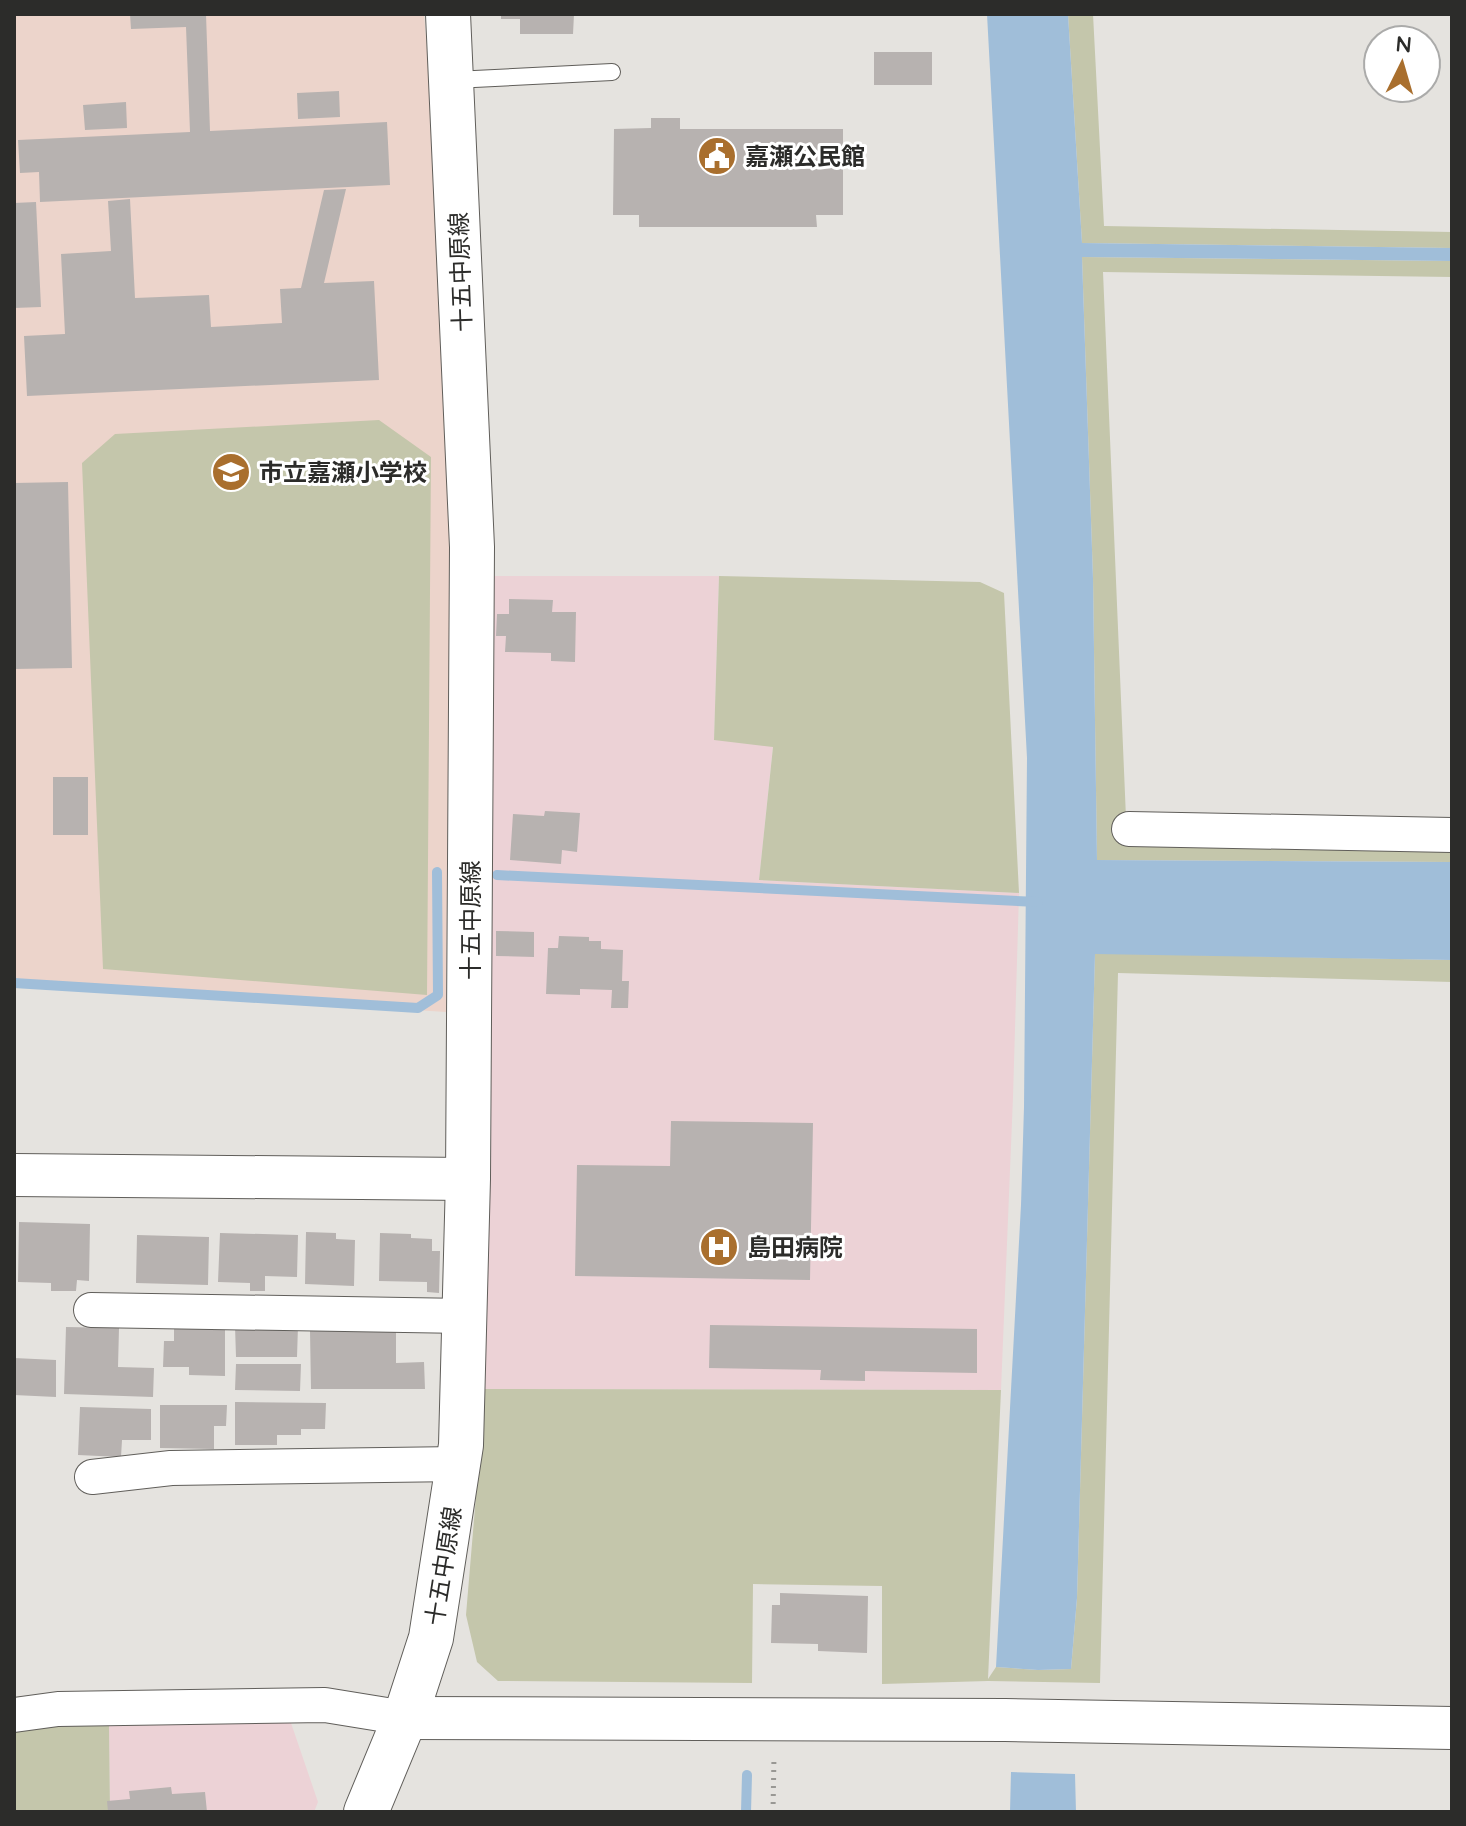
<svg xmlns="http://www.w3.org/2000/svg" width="1466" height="1826" viewBox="0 0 1466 1826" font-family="Quicksand,'Noto Sans JP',sans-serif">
	<rect width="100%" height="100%" fill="#e5e3df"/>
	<!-- commercial -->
	<path fill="#ecd2d6" d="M491 576H719L714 739 773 746 759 880 1019 893 1013 1097 1001 1390 485 1389 491 1089Z
		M290 1720 318 1802 314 1812H110L109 1725Z"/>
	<!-- education -->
	<path fill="#ecd4cb" d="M14 14H424L443 241 448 397 450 547 446 1012 14 985Z"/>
	<!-- green -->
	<path fill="#c4c6ab" d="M1068 14H1093L1104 226 1452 232V248L1082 243Z
		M1082 257 1452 261V277L1103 272 1126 818 1452 822V862L1097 860 1093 578Z
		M379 420 431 457 427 995 103 969 82 463 115 434Z
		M719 576 980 582 1004 593 1019 893 759 880 773 747 714 740Z
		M1095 953 1452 960V982L1118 973 1100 1683 988 1681 882 1684V1586L753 1584 752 1683 498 1681 477 1662 466 1615 485 1389 1001 1390 988 1679 996 1667 1038 1670 1071 1669 1077 1598Z
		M109 1725 110 1812H14V1727Z"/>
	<!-- water -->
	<path fill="#a0bed9" d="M987 14H1068L1082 243 1452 248V261L1082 257 1093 578 1097 860 1452 862V960L1095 954 1077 1598 1071 1669 1038 1670 996 1667 1021 1205 1024 1107 1027 758Z
		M1011 1772 1075 1774 1076 1812H1010Z"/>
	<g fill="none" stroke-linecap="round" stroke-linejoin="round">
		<!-- stream -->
		<path stroke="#a0bed9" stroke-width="10" d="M497 875 1038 902
			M14 983 418 1008 438 995 437 872
			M746 1812 747 1775"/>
	</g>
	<!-- building -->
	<path fill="#b7b2b0" d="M130 14H206L210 131 387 122 390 185 40 202 39 172 20 173 18 140 190 132 186 27 131 29Z
		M501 14H574L573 34H520V19H501Z
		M874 52H932V85H874Z
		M339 91 340 117 298 119 297 93Z
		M126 102 127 128 85 130 83 105Z
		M651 118H680V129H843V215H816L817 227H639V215H613L614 129 651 128Z
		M346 189 324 283 374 281 379 380 27 396 24 336 65 334 61 254 111 251 108 201 130 199 135 298 209 295 211 327 282 323 280 289 301 288 324 190Z
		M36 202 41 307 14 308V203Z
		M68 482 72 668 14 669V483Z
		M509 599 553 600 552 612H576L575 662 551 661V653L505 652 506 636H496L497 614H509Z
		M53 777H88V835H53Z
		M545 811 580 813 577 852 562 850 561 864 510 860 513 814 544 816Z
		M496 931 534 932V957L496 956Z
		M559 936 589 937V941H601V949L623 950 622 981H629L628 1008H611L612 990 580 989V995L546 994 548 948H558Z
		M671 1121 813 1123 810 1280 575 1276 577 1165 670 1166Z
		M19 1222 90 1224 89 1281 77 1280 76 1291H51V1283L18 1282Z
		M306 1232 336 1233V1239L355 1240 354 1286 305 1284Z
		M220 1233 298 1235 297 1277 265 1276V1291H250V1283L218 1282Z
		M380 1233 411 1234V1238L432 1239V1251H440L439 1293 427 1292V1282L379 1281Z
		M137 1235 209 1237 208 1285 136 1283Z
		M174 1325 225 1326V1376L189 1375V1367H163L164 1341H174Z
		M710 1325 977 1329V1373L865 1371V1381L820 1380 821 1370 709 1368Z
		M235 1326H298L297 1357H236Z
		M66 1327 119 1328 118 1367 154 1368 153 1397 64 1394Z
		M310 1331H396V1363L424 1362 425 1389H311Z
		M14 1358 56 1360V1397L14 1395Z
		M236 1364H301L300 1391 235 1390Z
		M235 1402 326 1403 325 1429H301V1435H277V1445H235Z
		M160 1405H227L226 1426H214V1449L160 1448Z
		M80 1407 151 1409V1440H122L121 1457 78 1455Z
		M780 1593 868 1596 867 1653 818 1651V1644L771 1643 772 1605H780Z
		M171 1787 172 1794 205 1792 207 1812H108L107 1801 130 1799 129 1791Z"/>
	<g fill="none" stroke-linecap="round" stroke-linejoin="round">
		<!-- service casing -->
		<g stroke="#605e5a" stroke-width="18">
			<path id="service" d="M454 80 612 72"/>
		</g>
		<!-- minor casing -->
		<g stroke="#605e5a" stroke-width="36">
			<path id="minor" d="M1129 829 1452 835
				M91 1310 465 1316
				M92 1477 171 1468 459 1464
				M14 1715 58 1709 325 1705 405 1718"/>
		</g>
		<!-- tertiary casing -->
		<g stroke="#605e5a" stroke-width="44">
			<path id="tertiary" d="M14 1175 468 1179
				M405 1718 1005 1720 1452 1728"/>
		</g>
		<!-- secondary casing -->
		<g stroke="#605e5a" stroke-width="46">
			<path id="secondary" d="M366 1812 405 1718 431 1638 461 1445 468 1179 472 547 448 14"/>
		</g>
		<!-- path -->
		<path stroke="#999894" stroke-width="5" stroke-dasharray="2 6" stroke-linecap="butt" d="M773 1812 774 1756"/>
		<!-- service -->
		<use href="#service" stroke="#fff" stroke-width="16"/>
		<!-- minor -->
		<use href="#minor" stroke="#fff" stroke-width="34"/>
		<!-- tertiary -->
		<use href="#tertiary" stroke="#fff" stroke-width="42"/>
		<!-- secondary -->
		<use href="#secondary" stroke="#fff" stroke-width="44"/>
	</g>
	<!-- icons -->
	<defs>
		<g id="civic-disc" transform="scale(2)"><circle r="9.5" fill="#a96f2e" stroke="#fff"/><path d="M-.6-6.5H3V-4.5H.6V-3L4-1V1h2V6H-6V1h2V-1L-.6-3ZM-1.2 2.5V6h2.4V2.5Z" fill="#fff"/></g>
		<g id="school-disc" transform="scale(2)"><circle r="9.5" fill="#a96f2e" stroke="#fff"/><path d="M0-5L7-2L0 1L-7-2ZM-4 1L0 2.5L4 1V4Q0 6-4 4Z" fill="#fff"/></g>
		<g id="hospital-disc" transform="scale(2)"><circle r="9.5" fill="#a96f2e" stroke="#fff"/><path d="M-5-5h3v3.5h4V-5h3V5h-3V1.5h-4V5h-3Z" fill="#fff"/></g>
	</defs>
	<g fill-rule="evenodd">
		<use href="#civic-disc" x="717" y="156"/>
		<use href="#school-disc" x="231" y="472"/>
		<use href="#hospital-disc" x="719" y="1247"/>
	</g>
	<g text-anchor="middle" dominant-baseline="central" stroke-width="6" stroke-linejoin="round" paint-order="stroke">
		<!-- poi labels -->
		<g font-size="24" font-weight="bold" fill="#2c2c2a" stroke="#fff" text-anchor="start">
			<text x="745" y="156">嘉瀬公民館</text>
			<text x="259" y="472">市立嘉瀬小学校</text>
			<text x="747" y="1247">島田病院</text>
		</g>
		<!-- street labels -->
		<g font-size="24" fill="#2c2c2a" stroke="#fff">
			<text transform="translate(460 272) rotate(-92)">十五中原線</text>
			<text transform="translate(470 920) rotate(-90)">十五中原線</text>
			<text transform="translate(443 1566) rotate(-81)">十五中原線</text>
		</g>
	</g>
	<!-- border -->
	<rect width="1466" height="1826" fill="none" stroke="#2c2c2a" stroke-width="32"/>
	<!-- north arrow -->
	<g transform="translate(1402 64) rotate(5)"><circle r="38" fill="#ffffff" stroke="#ababaa" stroke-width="2"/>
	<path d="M0-6L14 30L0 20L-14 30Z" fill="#a96f2e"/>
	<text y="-12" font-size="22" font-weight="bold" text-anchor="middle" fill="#2c2c2a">N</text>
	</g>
</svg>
